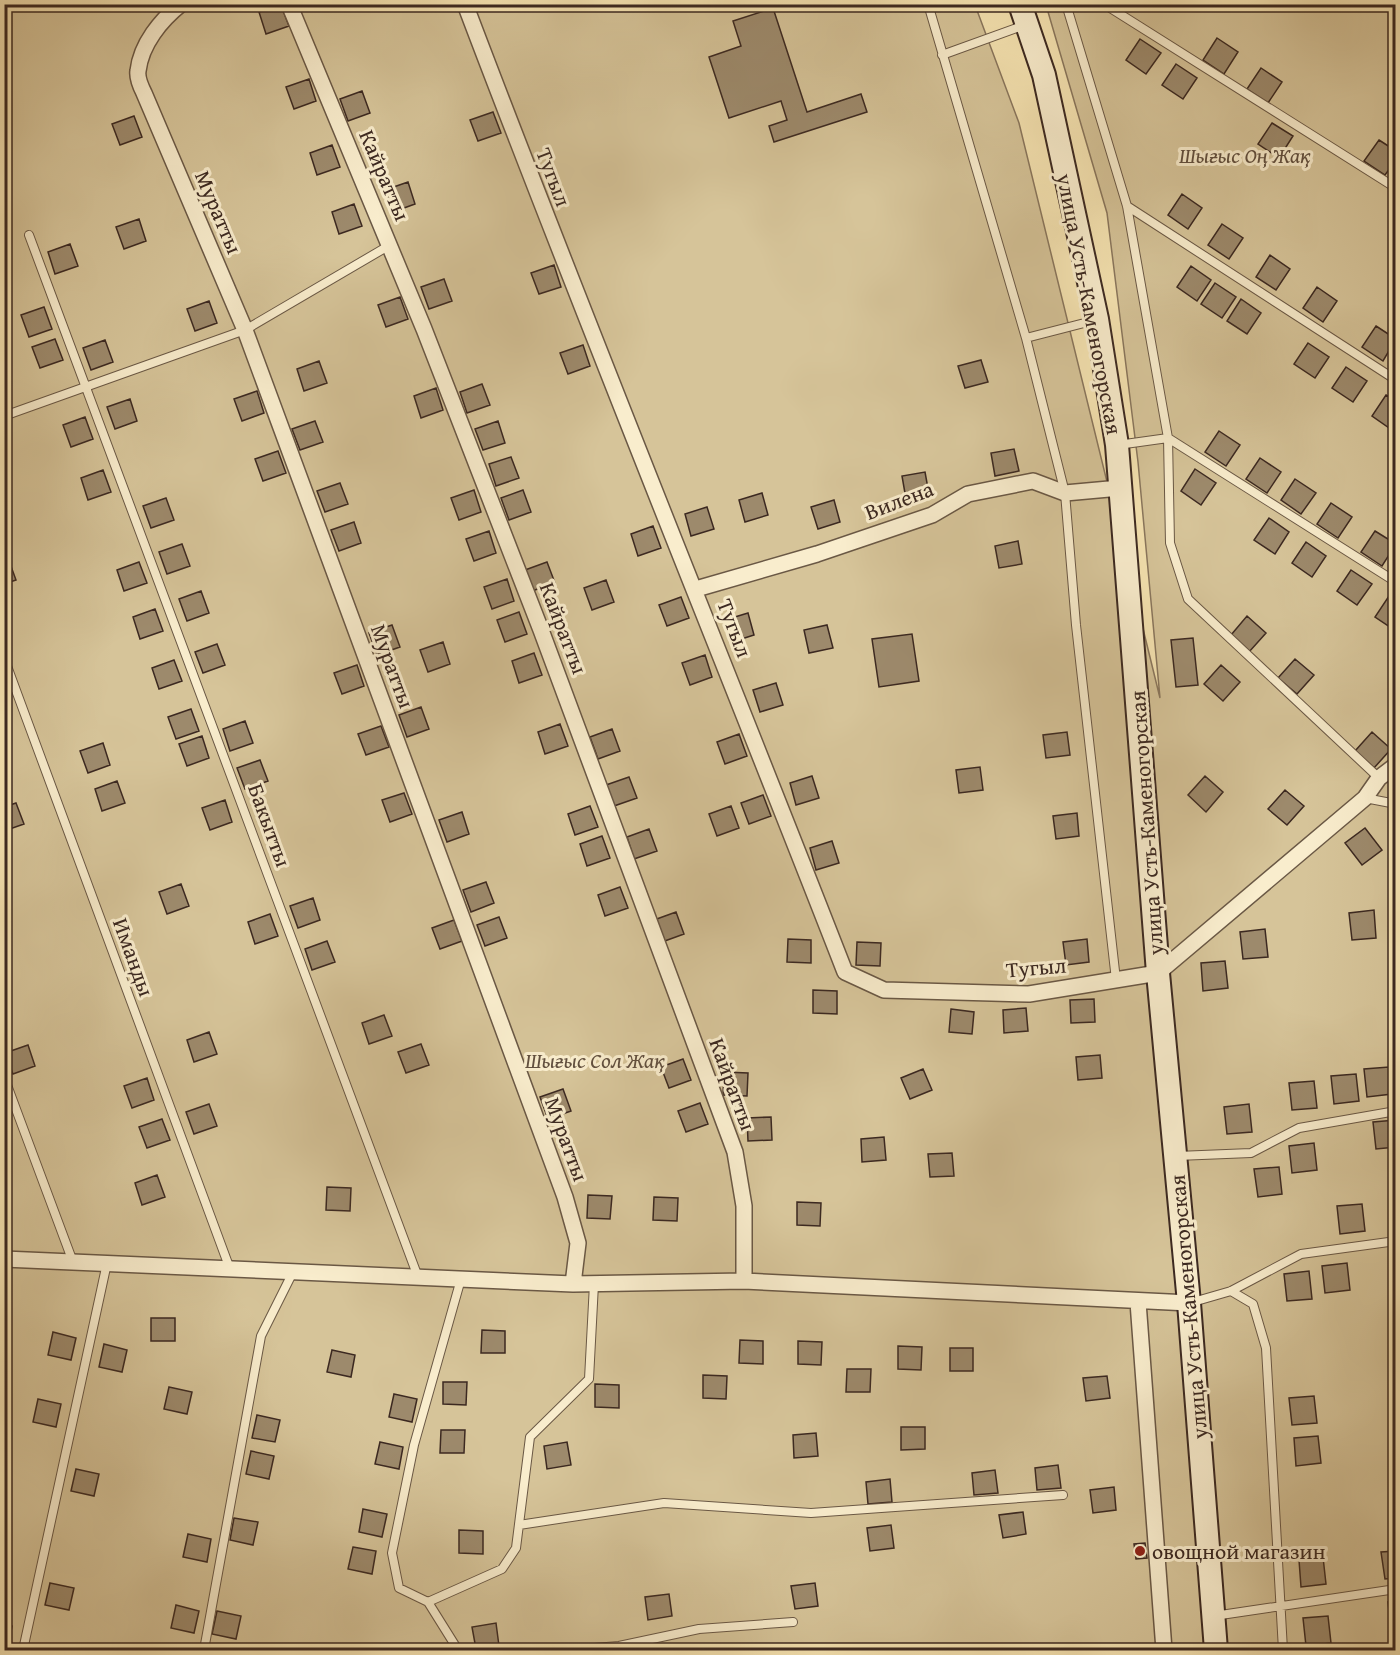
<svg xmlns="http://www.w3.org/2000/svg" width="1400" height="1655" viewBox="0 0 1400 1655" font-family="'Gentium Book Plus',serif">
	<rect width="100%" height="100%" fill="#f6e4b2"/>
	<filter id="stains"><feTurbulence type="fractalNoise" baseFrequency=".00333" numOctaves="4"/><feColorMatrix values="0 0 0 0 .2 0 0 0 0 .09 0 0 0 0 .02 0 0 0 .5 -.17"/></filter>
	<radialGradient id="worn" r=".72"><stop offset=".6" stop-color="#630" stop-opacity="0"/><stop offset="1" stop-color="#630" stop-opacity=".3"/></radialGradient>
	<!-- green -->
	<path fill="#d6c499" stroke="#89765d" stroke-width="1.5" d="M5 5H975L1019 123 1160 698 1138 462 1107 213 1046 5H1395V1650H5Z"/>
	<!-- building -->
	<path fill="#9d8a6c" stroke="#3c2921" stroke-width="1.5" d="M281 5 289 26 266 34 259 12Z
		M773 8 807 112 861 94 867 112 774 142 769 126 787 120 781 101 729 118 709 57 741 46 733 21Z
		M1217 38 1238 52 1224 74 1203 60Z
		M1140 39 1161 53 1146 74 1126 60Z
		M1176 64 1197 78 1183 99 1162 85Z
		M1261 68 1282 82 1268 103 1247 89Z
		M309 79 316 101 294 109 286 87Z
		M362 91 370 113 348 121 340 99Z
		M493 112 501 133 478 141 470 120Z
		M134 116 142 137 120 145 112 124Z
		M1272 123 1293 136 1279 158 1258 144Z
		M1379 140 1396 151V160L1385 175 1364 161Z
		M332 145 340 167 317 175 310 153Z
		M408 182 415 204 393 212 385 190Z
		M1182 194 1202 208 1188 229 1168 215Z
		M354 204 362 226 339 234 332 212Z
		M139 219 146 241 124 249 116 227Z
		M1222 224 1243 238 1229 259 1208 245Z
		M70 244 78 266 55 274 48 252Z
		M1270 255 1290 269 1276 290 1256 277Z
		M554 265 561 287 539 294 531 273Z
		M1191 266 1211 280 1197 301 1177 287Z
		M444 279 452 301 429 309 421 287Z
		M1215 283 1236 297 1222 318 1201 304Z
		M1317 287 1337 301 1323 322 1303 308Z
		M400 297 408 319 386 327 378 305Z
		M1241 299 1261 313 1247 334 1227 321Z
		M209 301 217 323 195 331 187 309Z
		M44 307 52 329 29 337 21 315Z
		M1376 326 1396 339 1383 361 1362 347Z
		M55 339 63 360 40 368 32 347Z
		M105 340 113 362 91 370 83 348Z
		M1308 343 1329 357 1315 378 1294 364Z
		M583 345 590 366 568 374 560 353Z
		M981 360 988 382 965 388 958 366Z
		M319 361 327 383 304 391 297 369Z
		M1346 367 1367 381 1353 402 1332 388Z
		M482 384 490 405 467 413 460 392Z
		M436 388 443 410 421 418 414 396Z
		M257 391 264 413 242 421 234 399Z
		M1386 395 1396 401V425L1392 430 1372 416Z
		M130 399 137 421 115 429 107 407Z
		M85 417 93 439 71 447 63 425Z
		M315 421 323 442 300 450 292 429Z
		M498 421 505 443 483 450 475 429Z
		M1219 431 1240 445 1226 466 1205 452Z
		M1014 449 1019 471 995 476 991 453Z
		M278 451 286 473 263 481 255 459Z
		M511 457 519 478 496 486 489 464Z
		M1260 458 1281 472 1267 493 1246 479Z
		M1195 469 1216 483 1201 505 1181 491Z
		M103 470 111 492 88 500 81 478Z
		M925 472 929 494 906 499 902 476Z
		M1295 479 1316 493 1301 514 1281 500Z
		M340 483 348 504 325 512 317 491Z
		M474 490 481 512 459 520 451 498Z
		M523 490 531 512 509 520 501 498Z
		M762 493 768 515 745 522 739 500Z
		M166 498 174 520 151 528 143 506Z
		M834 500 840 522 818 529 811 507Z
		M1331 503 1352 517 1338 538 1317 524Z
		M707 507 714 529 691 536 685 514Z
		M1269 518 1289 532 1275 554 1254 540Z
		M354 522 361 543 339 551 331 530Z
		M653 526 661 548 638 556 631 534Z
		M489 531 496 553 474 561 466 539Z
		M1375 531 1396 544 1382 566 1361 552Z
		M1018 541 1022 564 999 568 995 546Z
		M1306 542 1326 556 1312 577 1292 563Z
		M182 544 190 566 167 574 159 552Z
		M8 558 16 580 4 584V560Z
		M139 562 147 583 124 591 117 570Z
		M547 562 555 583 532 591 525 570Z
		M1351 570 1372 584 1357 605 1337 591Z
		M507 579 514 601 492 609 484 587Z
		M606 580 614 602 592 610 584 588Z
		M201 591 209 613 187 621 179 599Z
		M1389 596 1396 600V631L1375 617Z
		M681 597 689 618 667 626 659 605Z
		M155 609 163 631 140 639 133 617Z
		M519 612 527 634 505 642 497 620Z
		M748 613 754 635 732 642 725 620Z
		M1247 616 1266 633 1249 652 1231 635Z
		M392 625 400 647 377 655 369 633Z
		M827 625 833 648 809 653 804 630Z
		M912 634 919 681 879 687 872 639Z
		M1193 638 1198 685 1176 687 1171 640Z
		M443 642 450 664 428 672 420 650Z
		M217 644 225 665 203 673 195 652Z
		M534 653 542 675 519 683 512 661Z
		M705 655 712 677 690 685 682 663Z
		M1295 659 1314 675 1297 694 1278 678Z
		M174 660 182 681 159 689 152 668Z
		M357 665 364 686 342 694 334 673Z
		M1221 665 1240 682 1223 701 1204 684Z
		M776 683 783 705 760 712 753 690Z
		M421 707 429 729 407 737 399 715Z
		M191 709 199 731 176 739 168 717Z
		M245 721 253 743 230 751 223 729Z
		M560 724 568 746 545 754 538 732Z
		M381 726 389 747 366 755 358 734Z
		M612 729 620 751 598 759 590 737Z
		M1067 732 1070 755 1046 758 1043 735Z
		M1372 732 1391 749 1374 768 1355 751Z
		M739 734 747 756 725 764 717 742Z
		M202 736 209 758 187 766 179 744Z
		M103 743 110 765 88 773 80 751Z
		M260 760 268 781 245 789 237 768Z
		M980 767 983 790 959 793 956 770Z
		M812 776 819 798 796 805 790 783Z
		M1205 776 1223 792 1206 812 1188 795Z
		M629 777 637 798 614 806 606 785Z
		M117 781 125 803 102 811 95 789Z
		M1285 790 1304 806 1287 825 1268 809Z
		M404 793 412 814 390 822 382 800Z
		M763 795 771 816 749 824 741 803Z
		M225 800 232 822 210 830 202 808Z
		M16 803 24 824 4 831V807Z
		M590 806 598 827 575 835 568 814Z
		M731 806 739 828 717 836 709 814Z
		M462 812 469 834 447 842 439 820Z
		M1077 813 1079 836 1056 839 1053 816Z
		M1365 828 1382 850 1362 865 1345 843Z
		M649 829 657 851 634 859 627 837Z
		M602 836 610 858 587 866 580 844Z
		M832 841 839 863 816 870 810 848Z
		M486 882 494 903 471 912 463 890Z
		M181 884 189 906 167 914 159 892Z
		M620 887 628 908 605 916 598 895Z
		M313 898 320 920 298 928 290 906Z
		M1374 910 1376 938 1352 940 1349 913Z
		M676 912 684 934 662 942 654 920Z
		M270 914 278 936 255 944 248 922Z
		M499 917 507 938 485 946 477 925Z
		M454 920 462 941 440 949 432 928Z
		M1265 929 1268 957 1243 959 1240 932Z
		M788 939 811 940V963L787 962Z
		M1087 939 1089 962 1066 965 1063 942Z
		M327 941 335 962 312 970 305 949Z
		M857 942 881 943 880 966 856 965Z
		M1225 961 1228 988 1203 991 1201 963Z
		M813 990 837 991V1014L813 1013Z
		M1094 999 1095 1022 1071 1023 1070 1000Z
		M1026 1008 1028 1031 1004 1033 1003 1010Z
		M951 1009 974 1012 972 1034 949 1032Z
		M384 1015 392 1036 369 1044 362 1023Z
		M209 1032 217 1054 194 1062 187 1040Z
		M421 1044 429 1065 406 1073 398 1052Z
		M28 1045 35 1066 13 1074 5 1053Z
		M1100 1055 1102 1078 1078 1080 1076 1057Z
		M683 1059 691 1080 669 1088 661 1067Z
		M1389 1067 1392 1094 1367 1097 1364 1069Z
		M923 1069 932 1090 910 1099 901 1078Z
		M724 1072 748 1073 747 1096 723 1095Z
		M1356 1074 1359 1101 1334 1104 1331 1076Z
		M147 1078 154 1100 132 1108 124 1086Z
		M1314 1081 1317 1108 1292 1110 1289 1083Z
		M563 1089 571 1111 548 1119 540 1097Z
		M700 1103 708 1124 686 1132 678 1111Z
		M209 1104 217 1126 194 1134 186 1112Z
		M1249 1104 1252 1132 1227 1134 1224 1107Z
		M771 1117 772 1140 748 1141 747 1118Z
		M162 1119 170 1140 147 1148 139 1127Z
		M1396 1120V1147L1376 1149 1373 1122Z
		M884 1137 886 1160 862 1162 861 1139Z
		M1314 1143 1317 1170 1292 1173 1289 1146Z
		M952 1153 954 1176 930 1177 928 1154Z
		M1279 1167 1282 1194 1258 1197 1254 1169Z
		M157 1175 165 1197 142 1205 135 1183Z
		M327 1187 351 1188 350 1211 326 1210Z
		M588 1195 612 1196 610 1219 587 1218Z
		M654 1197 678 1198 677 1221 653 1220Z
		M797 1202 821 1203 820 1226 797 1225Z
		M1362 1204 1365 1231 1340 1234 1337 1206Z
		M1396 1254V1282H1392L1389 1255Z
		M1347 1263 1350 1290 1325 1293 1322 1266Z
		M1309 1271 1312 1299 1287 1301 1284 1274Z
		M151 1318H175V1341H151Z
		M482 1330 505 1331V1353H481Z
		M53 1332 76 1338 71 1360 48 1355Z
		M740 1340 763 1341V1364L739 1363Z
		M798 1341 822 1342 821 1365 798 1364Z
		M104 1344 127 1350 122 1372 99 1367Z
		M898 1346 922 1347 921 1370 898 1369Z
		M950 1348H973V1371H950Z
		M332 1350 355 1355 351 1377 327 1372Z
		M847 1369H871L870 1392H846Z
		M703 1375 727 1376 726 1399 703 1398Z
		M1107 1376 1110 1398 1086 1401 1083 1378Z
		M443 1382H467L466 1405 443 1404Z
		M595 1384 619 1385V1408L595 1407Z
		M169 1387 192 1392 187 1414 164 1409Z
		M394 1394 417 1399 412 1422 389 1417Z
		M1314 1396 1317 1423 1292 1425 1289 1398Z
		M38 1399 61 1404 56 1427 33 1422Z
		M257 1415 280 1420 275 1442 252 1438Z
		M901 1427H925V1449L901 1450Z
		M441 1430H465L464 1453H440Z
		M816 1433 818 1456 794 1458 793 1435Z
		M1318 1436 1321 1463 1296 1466 1294 1438Z
		M380 1442 403 1447 399 1469 375 1464Z
		M567 1442 571 1465 547 1469 544 1446Z
		M251 1451 274 1456 269 1479 246 1474Z
		M1058 1465 1061 1488 1037 1490 1035 1468Z
		M76 1469 99 1474 94 1496 71 1491Z
		M995 1470 998 1493 974 1495 972 1473Z
		M890 1479 892 1502 868 1504 866 1482Z
		M1114 1487 1116 1510 1093 1513 1090 1490Z
		M363 1509 387 1514 382 1537 359 1532Z
		M1023 1512 1026 1534 1003 1538 999 1515Z
		M234 1518 258 1522 253 1545 230 1540Z
		M891 1525 894 1548 870 1551 867 1528Z
		M459 1530 483 1531V1554L459 1553Z
		M188 1534 211 1539 207 1562 183 1557Z
		M1145 1543 1147 1558 1136 1559 1134 1544Z
		M353 1547 376 1551 372 1574 348 1569Z
		M1396 1551V1578L1385 1579 1381 1552Z
		M1323 1557 1326 1584 1301 1587 1299 1560Z
		M50 1583 74 1588 69 1610 45 1605Z
		M815 1583 818 1606 795 1609 791 1586Z
		M669 1594 672 1616 648 1620 645 1597Z
		M1396 1601V1629H1391L1388 1602Z
		M176 1605 199 1611 194 1633 171 1628Z
		M217 1611 241 1616 236 1639 212 1634Z
		M1328 1616 1331 1643 1306 1646 1303 1618Z
		M496 1623 499 1646 476 1649 472 1627Z
		M4 1624 12 1626 8 1648H4Z
		M887 1646 888 1650H864V1649Z"/>
	<g fill="none" stroke-linecap="round" stroke-linejoin="round">
		<!-- lane casing -->
		<g stroke="#6a5845" stroke-width="10">
			<path id="lane" d="M928 4 1026 338 1065 493 1076 625 1116 980
				M1066 4 1127 206 1168 438 1170 543 1188 599 1379 778
				M1104 4 1396 188
				M942 55 1025 25
				M1127 206 1396 380
				M29 235 418 1277
				M1026 338 1096 320
				M4 416 245 330 390 245
				M1118 445 1168 438 1396 582
				M4 658 230 1269
				M1365 798 1396 804
				M4 1077 73 1262
				M1177 1156 1251 1153 1299 1128 1396 1111
				M1231 1291 1253 1304 1266 1348 1283 1650
				M1193 1302 1231 1291 1301 1254 1396 1241
				M519 1525 664 1503 811 1513 1063 1495
				M428 1602 502 1569 516 1548 530 1437 589 1379 594 1284
				M1214 1616 1396 1589
				M23 1650 107 1263
				M204 1650 261 1336 293 1272
				M458 1650 428 1602 399 1588 392 1553 414 1445 461 1279
				M569 1650 619 1646 699 1629 793 1622"/>
		</g>
		<!-- street casing -->
		<g stroke="#6a5845" stroke-width="18">
			<path id="street" d="M181 4C161 20 141 44 138 71 137 77 141 87 144 93L245 330 565 1197 578 1243 573 1284
				M289 4 424 329 541 630 735 1152 744 1206V1281
				M465 4C588 329 719 649 845 972L884 990 1029 994 1158 973 1365 798 1379 778 1396 765
				M696 589 817 554 932 515 968 494 1033 481 1065 493 1120 488
				M4 1259 573 1284 744 1281 1189 1303
				M1138 1302 1164 1650"/>
		</g>
		<!-- secondary casing -->
		<g stroke="#3c2921" stroke-width="26">
			<path id="secondary" d="M1020 4 1044 75 1097 319 1117 445 1158 973 1189 1303 1216 1650"/>
		</g>
		<!-- lane -->
		<use href="#lane" stroke="#f9edcd" stroke-width="8"/>
		<!-- street -->
		<use href="#street" stroke="#f9edcd" stroke-width="15"/>
		<!-- secondary -->
		<use href="#secondary" stroke="#f9edcd" stroke-width="22"/>
	</g>
	<!-- markers -->
	<circle fill="#8f2418" stroke="#f9edcd" stroke-width="2" cx="1140" cy="1551" r="6"/>
	<g text-anchor="middle" dominant-baseline="central" stroke-width="6" stroke-linejoin="round" paint-order="stroke">
		<!-- park labels -->
		<g font-size="22" font-style="italic" fill="#62503f" stroke="#f9edcd">
			<text x="1245" y="155">Шығыс Оң Жақ</text>
			<text x="595" y="1060">Шығыс Сол Жақ</text>
		</g>
		<!-- street labels -->
		<g font-size="22" fill="#3c2921" stroke="#f9edcd">
			<text transform="translate(385 175) rotate(67)">Кайратты</text>
			<text transform="translate(554 177) rotate(69)">Тугыл</text>
			<text transform="translate(219 212) rotate(67)">Муратты</text>
			<text transform="translate(1090 304) rotate(79)">улица Усть-Каменогорская</text>
			<text transform="translate(899 500) rotate(-21)">Вилена</text>
			<text transform="translate(564 628) rotate(69)">Кайратты</text>
			<text transform="translate(735 628) rotate(69)">Тугыл</text>
			<text transform="translate(393 666) rotate(70)">Муратты</text>
			<text transform="translate(1146 823) rotate(-94)">улица Усть-Каменогорская</text>
			<text transform="translate(270 825) rotate(70)">Бакытты</text>
			<text transform="translate(134 957) rotate(70)">Иманды</text>
			<text transform="translate(1036 967) rotate(-5)">Тугыл</text>
			<text transform="translate(733 1084) rotate(70)">Кайратты</text>
			<text transform="translate(567 1139) rotate(70)">Муратты</text>
			<text transform="translate(1188 1307) rotate(-95)">улица Усть-Каменогорская</text>
		</g>
		<!-- poi labels -->
		<g font-size="22" fill="#3c2921" stroke="#f9edcd" text-anchor="start">
			<text x="1152" y="1551">овощной магазин</text>
		</g>
	</g>
	<!-- margin -->
	<rect width="1400" height="1655" fill="none" stroke="#f6e4b2" stroke-width="24"/>
	<rect x="6" y="6" width="1388" height="1643" fill="none" stroke="#3c2921" stroke-width="3"/>
	<rect x="12" y="12" width="1376" height="1631" fill="none" stroke="#3c2921" stroke-width="1.5"/>
	<rect width="100%" height="100%" filter="url(#stains)"/>
	<rect width="100%" height="100%" fill="url(#worn)"/>
</svg>
